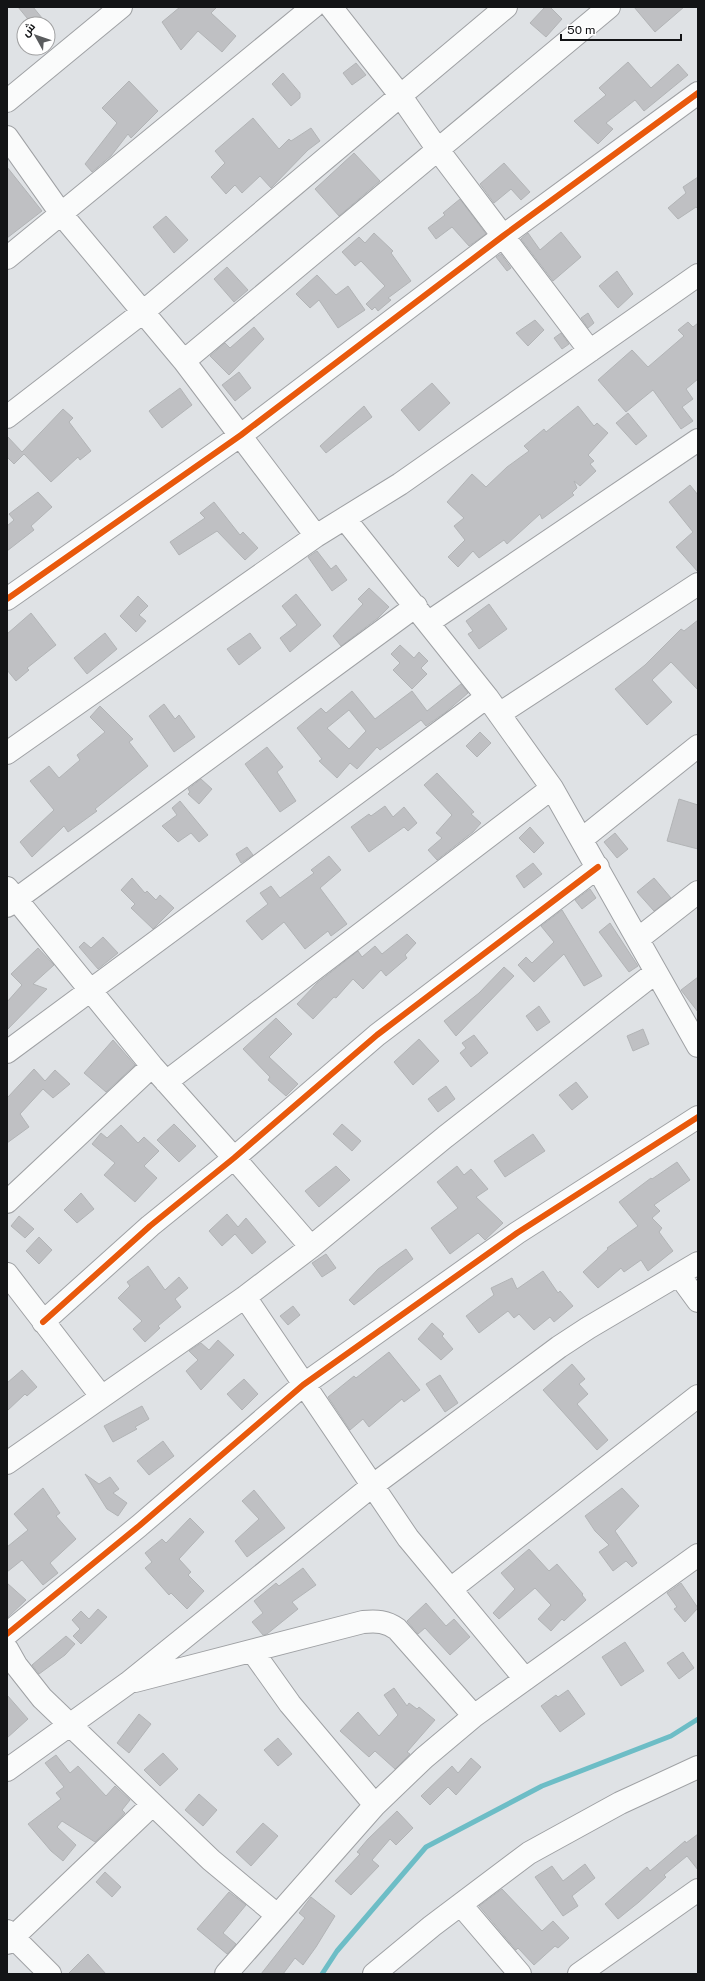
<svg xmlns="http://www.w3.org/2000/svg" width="705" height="1981" viewBox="0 0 705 1981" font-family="'Public Sans',Cairo,sans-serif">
	<rect width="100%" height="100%" fill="#dfe2e5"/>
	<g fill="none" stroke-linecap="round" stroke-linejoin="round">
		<!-- stream -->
		<path stroke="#6dbdc6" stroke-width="5" d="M322 1974 337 1951 426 1847 542 1786 671 1736 698 1719"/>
	</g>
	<!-- building -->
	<path fill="#bfc0c3" stroke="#b2b4b6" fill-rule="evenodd" d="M18 7H33L47 24H32Z
		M180 7H217L211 13 236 36 222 52 198 31 181 50 162 22Z
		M545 7H550L562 19 546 37 530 23Z
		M634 7H684L655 32Z
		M628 62 651 88 678 64 688 75 644 111 635 100 606 123 613 129 598 144 574 121 606 95 599 88Z
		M356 63 366 75 352 85 343 73Z
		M283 73 300 93V98L291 106 272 84Z
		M129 81 158 111 131 138 128 134 111 156 92 172 85 164 117 123 102 108Z
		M253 118 279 149 289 139 291 141 311 128 320 141 308 150 271 188 260 176 242 193 235 185 226 194 211 177 225 163 215 151Z
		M354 153 380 181 339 216 315 189Z
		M504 163 530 192 521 200 511 189 494 203 480 184Z
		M7 167 42 211 7 238Z
		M698 177V209L696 207 678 219 668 208 686 193 683 187Z
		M460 199 486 234 469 246 452 227 436 239 428 228 445 215 443 213Z
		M166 216 188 240 174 253 153 227Z
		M561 232 581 257 553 281 521 239 528 233 540 250Z
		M374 233 393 251 391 253 411 281 388 298 391 300 378 311 375 307 372 310 366 304 385 286 361 261 355 266 342 252 359 237 365 243Z
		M501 254 511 268 507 271 496 257Z
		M227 267 248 290 234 302 214 279Z
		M617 271 633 294 618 308 599 286Z
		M317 275 336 295 348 286 365 310 338 328 319 300 310 308 296 294Z
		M588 313 594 323 588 328 581 318Z
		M535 320 544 330 528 346 516 333Z
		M688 322 693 327 698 323V379L686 389 693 399 682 407 693 421 681 429 653 390 626 412 598 380 632 350 648 367 684 336 678 330Z
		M254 327 264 339 229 375 210 356 225 343 230 348Z
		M561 333 569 344 562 349 554 338Z
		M239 372 251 388 235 401 222 385Z
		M432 383 450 403 419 431 401 410Z
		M180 388 192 405 162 428 149 411Z
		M364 406 372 417 326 453 320 446Z
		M578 406 594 426 597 423 608 433 588 455 594 461 590 464 596 471 580 486 574 481 577 488 572 493 574 495 542 519 540 514 507 544 504 540 479 558 473 551 458 567 448 557 465 540 454 526 464 518 447 502 472 474 486 487 507 467 529 451 524 446 544 429 546 432Z
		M63 409 73 418 69 422 91 451 80 460 78 457 51 482 24 454 14 464 7 457V436L22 452Z
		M628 413 647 436 636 445 616 423Z
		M690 485 698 495V572L676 547 693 532 669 502Z
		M38 492 52 507 31 526 34 530 7 551V526L14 520 9 514Z
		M214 502 240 535 243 532 258 548 245 560 217 531 179 555 170 542 205 518 200 513Z
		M317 551 331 569 336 565 347 580 332 591 308 557Z
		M369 588 389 607 378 618 341 646 333 636 363 604 358 599Z
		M296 594 321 625 290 652 280 638 297 625 282 606Z
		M138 596 148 606 139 615 146 621 136 632 120 616Z
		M489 604 507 629 479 649 468 634 473 631 466 621Z
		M31 613 56 645 27 668 29 670 16 681 7 670V634Z
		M698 620V690L671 662 652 680 672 702 647 725 615 689 645 665 681 629 684 631Z
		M105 633 117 649 87 674 74 658Z
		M250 633 261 648 239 665 227 649Z
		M400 645 414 658 419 652 428 661 421 668 427 674 412 689 393 670 400 663 391 654Z
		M461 684 468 693 446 712 426 726 421 720 380 750 377 747 357 769 350 763 337 778 319 761 322 759 297 728 321 708 326 713 352 691 375 719 412 691 427 711ZM349 710 366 731 349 749 327 728Z
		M164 704 175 719 179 715 195 737 174 752 149 716Z
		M100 706 133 739 129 742 148 766 95 809 97 811 68 832 64 826 32 857 20 842 54 810 30 781 49 766 59 778 80 760 77 755 105 732 90 717Z
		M480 732 491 743 477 757 466 746Z
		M267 747 283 767 277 772 296 801 280 812 245 764Z
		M437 773 474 812 471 814 481 823 473 832 437 860 428 850 442 838 436 833 452 815 424 785Z
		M201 779 212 789 199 804 188 794 190 792 188 789Z
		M679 799 698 805V849L667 841Z
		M180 801 208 835 199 842 191 833 178 842 162 826 177 815 172 808Z
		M385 806 393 817 404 807 417 823 408 831 404 827 369 852 351 827 369 814 371 816Z
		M530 827 544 843 534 853 519 838Z
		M615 833 628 849 617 858 604 842Z
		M247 847 253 855 241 863 236 854Z
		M329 856 341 870 320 888 347 924 331 936 328 931 305 949 284 922 262 940 246 921 268 904 260 893 271 886 280 898 314 873 311 870Z
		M533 863 542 874 524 888 516 876Z
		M132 878 145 893 147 891 156 900 160 895 174 908 153 929 131 908 135 904 121 890Z
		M654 878 671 898 654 911 637 892Z
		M590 889 596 898 582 909 575 900Z
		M562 910 602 976 584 986 564 954 534 982 518 965 526 957 532 963 554 942 541 926Z
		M610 923 638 966 629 972 599 932Z
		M407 934 416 943 405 955 407 958 386 976 381 970 363 989 353 979 336 998 334 997 313 1019 297 1004 317 983 358 951 362 957 375 946 382 954Z
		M103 937 118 953 98 969 79 947 84 942 91 948Z
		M38 948 54 965 33 984 47 989 7 1030V1002L22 985 11 974Z
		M504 967 514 976 456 1036 444 1021 479 993Z
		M698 977V1012L681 990Z
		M539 1006 550 1022 537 1031 526 1016Z
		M276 1018 292 1034 269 1057 298 1084 286 1096 268 1080 270 1077 243 1049Z
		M643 1029 649 1044 633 1051 627 1036Z
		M474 1035 488 1053 471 1067 460 1053 466 1048 462 1043Z
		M419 1039 439 1061 413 1085 394 1062Z
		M113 1040 135 1065 106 1092 84 1073Z
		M34 1069 45 1081 55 1070 70 1084 53 1098 43 1089 20 1114 29 1127 7 1143V1095L8 1097Z
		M576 1082 588 1097 572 1110 559 1095Z
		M446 1086 455 1099 438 1112 428 1099Z
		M174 1124 196 1146 179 1162 157 1140Z
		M342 1124 361 1141 352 1151 333 1134Z
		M121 1125 138 1143 144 1137 159 1151 144 1166 157 1178 135 1202 104 1175 115 1163 92 1144 101 1133 107 1138Z
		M533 1134 545 1151 505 1177 494 1161Z
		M677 1162 690 1180 654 1205 660 1211 652 1218 662 1228 659 1232 673 1251 648 1271 641 1260 624 1272 621 1268 598 1288 583 1272 608 1249 607 1248 638 1226 619 1202 651 1178 652 1179Z
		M336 1166 350 1180 319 1207 305 1191Z
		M457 1166 464 1175 471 1169 488 1189 476 1197 503 1223 485 1240 478 1233 450 1254 431 1228 458 1208 437 1182Z
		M81 1193 94 1209 77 1223 64 1210Z
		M227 1214 238 1227 246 1218 266 1242 252 1254 235 1234 222 1246 209 1231Z
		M19 1216 34 1229 25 1238 11 1226Z
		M39 1237 52 1250 39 1264 26 1251Z
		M406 1249 413 1259 354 1305 349 1300 378 1269Z
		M326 1254 336 1268 322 1277 312 1263Z
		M148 1266 165 1290 179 1277 188 1288 175 1299 181 1307 158 1326 160 1328 145 1342 133 1329 142 1321 118 1298 130 1286 127 1282Z
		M543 1271 558 1293 560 1291 573 1306 554 1322 550 1317 534 1330 519 1314 514 1318 508 1311 479 1333 466 1316 494 1295 491 1288 512 1278 517 1289Z
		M293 1306 300 1315 288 1325 280 1316Z
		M432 1323 444 1334 442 1336 453 1349 441 1360 418 1339Z
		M218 1340 234 1355 201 1390 186 1371 198 1360 189 1351 201 1343 209 1350Z
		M389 1352 420 1390 404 1402 402 1399 369 1427 363 1419 350 1430 328 1397 354 1376 356 1378Z
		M572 1364 585 1379 579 1384 588 1394 577 1404 608 1440 597 1450 543 1390Z
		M22 1370 37 1387 27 1396 25 1394 7 1411V1383Z
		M440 1375 458 1403 445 1412 426 1384Z
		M244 1379 258 1394 242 1410 227 1394Z
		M142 1406 149 1419 135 1427 137 1429 113 1442 104 1426Z
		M163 1441 174 1456 149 1475 137 1461Z
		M85 1474 99 1484 110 1477 119 1489 113 1493 127 1503 118 1516 107 1509Z
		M43 1488 60 1513 56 1516 76 1539 50 1563 58 1573 43 1585 22 1560 7 1572V1547L28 1530 14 1514Z
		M622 1488 639 1506 615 1531 637 1563 632 1567 626 1561 613 1571 599 1552 609 1545 595 1531 585 1516Z
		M254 1490 285 1528 247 1557 235 1541 259 1519 242 1501Z
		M190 1518 204 1532 179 1559 191 1572 188 1575 204 1591 187 1609 171 1593 169 1595 145 1568 152 1562 145 1553 162 1539 166 1543Z
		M529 1549 549 1571 557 1564 583 1594 582 1595 586 1600 564 1621 562 1619 551 1631 538 1619 551 1605 535 1588 499 1619 493 1613 515 1589 501 1573Z
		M303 1568 316 1585 292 1602 298 1609 267 1634 263 1635 252 1622 263 1613 254 1601 276 1583 279 1586Z
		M7 1583 26 1600 7 1618Z
		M681 1583 698 1608 685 1622 674 1609 677 1607 667 1593Z
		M426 1603 446 1626 454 1619 470 1637 450 1655 425 1628 418 1634 407 1621Z
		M98 1609 107 1617 81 1644 73 1636 80 1629 72 1620 81 1611 89 1619Z
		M66 1636 75 1644 65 1655 39 1674 32 1665Z
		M625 1642 644 1671 621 1686 602 1657Z
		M683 1652 694 1668 679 1679 667 1663Z
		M394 1688 407 1706 409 1703 417 1709 419 1707 435 1720 407 1752 410 1754 395 1769 375 1751 369 1757 340 1731 358 1712 379 1736 398 1715 384 1695Z
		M568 1690 585 1714 560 1732 541 1706 556 1695 558 1697Z
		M7 1695 28 1719 7 1738Z
		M139 1714 151 1724 129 1753 117 1743Z
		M278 1738 292 1754 278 1766 264 1750Z
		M163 1753 178 1769 160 1786 144 1770Z
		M56 1755 70 1773 78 1766 106 1796 115 1786 130 1800 122 1810 125 1813 95 1842 62 1821 57 1827 76 1845 63 1861 51 1851 28 1824 61 1799 56 1793 64 1787 45 1763Z
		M471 1758 481 1767 456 1795 448 1787 430 1805 421 1796 452 1766 458 1773Z
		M199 1794 217 1810 203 1826 185 1810Z
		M397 1811 413 1828 396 1845 390 1839 372 1860 379 1866 351 1895 335 1881 360 1854 357 1852 368 1839Z
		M263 1823 278 1836 251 1866 236 1852Z
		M698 1834V1870L687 1856 664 1875 666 1877 639 1902 618 1919 605 1904 647 1867 650 1871 685 1841 686 1843Z
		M585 1864 595 1878 572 1896 578 1906 563 1916 535 1877 552 1866 563 1881Z
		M105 1872 121 1887 112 1897 96 1882Z
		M502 1889 542 1931 553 1921 569 1938 558 1948 555 1946 534 1965 518 1948 516 1950 479 1906Z
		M229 1892 246 1905 223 1933 236 1944 227 1954 197 1929Z
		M311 1897 335 1916 316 1947 303 1965 295 1958 283 1974H261L305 1918 299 1913Z
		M88 1954 106 1974H68Z"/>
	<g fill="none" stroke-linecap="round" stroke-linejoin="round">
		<!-- minor casing -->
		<g stroke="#9fa1a4" stroke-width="24">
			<path id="minor" d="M331 7 400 95 438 150 590 351
				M7 101 121 7
				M7 137 62 215 184 361 316 536
				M7 258 313 7
				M184 361 609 7
				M7 417 143 312 506 7
				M345 519 487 697 552 788 698 1046
				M7 599 241 435 503 236 698 93
				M429 622 698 440
				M499 714 698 584
				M7 753 316 536 400 484 698 275
				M582 839 698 746
				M7 888 152 1066 234 1158 311 1247
				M7 906 416 606
				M638 939 698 892
				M7 1052 487 697
				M166 1082 552 788
				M7 1202 152 1066
				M7 1274 101 1396
				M679 1275 698 1301
				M245 1297 408 1538 525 1679
				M43 1322 150 1226 234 1158 377 1035 598 867
				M7 1463 245 1297 311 1247 445 1137 656 972
				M452 1588 698 1396
				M7 1634 139 1526 303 1385 517 1233 698 1117
				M7 1649 16 1665 42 1698 211 1860 277 1915
				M253 1652 290 1704 375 1805
				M135 1681 363 1622C377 1621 386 1621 397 1629L474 1716
				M7 1770 128 1683 372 1486 559 1347 588 1328 698 1263
				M461 1905 520 1974
				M7 1931 50 1974
				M7 1943 152 1805
				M226 1974 375 1805 424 1758 474 1716 698 1555
				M374 1974 432 1926 529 1853 620 1803 698 1767
				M579 1974 698 1890"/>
		</g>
		<!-- minor -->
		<use href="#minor" stroke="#fafbfb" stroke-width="22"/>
		<!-- cycleway casing -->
		<g stroke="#fff" stroke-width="8">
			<path id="cycleway" d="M7 599 241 435 503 236 698 93
				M43 1322 150 1226 234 1158 377 1035 598 867
				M7 1634 139 1526 303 1385 517 1233 698 1117"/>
		</g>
		<!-- cycleway -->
		<use href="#cycleway" stroke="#e8590c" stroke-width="6"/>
	</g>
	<!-- border -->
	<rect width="705" height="1981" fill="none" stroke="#131416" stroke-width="16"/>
	<!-- north arrow -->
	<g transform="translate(36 36) rotate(310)"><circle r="19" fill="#ffffff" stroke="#a1a1a2"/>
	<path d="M0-3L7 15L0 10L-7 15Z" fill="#5a5c5e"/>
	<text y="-6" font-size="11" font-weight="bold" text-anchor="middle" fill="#131416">ش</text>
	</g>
	<!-- scale -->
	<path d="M561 34v6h120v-6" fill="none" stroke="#131416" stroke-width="2"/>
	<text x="567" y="34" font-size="12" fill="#131416" stroke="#ffffff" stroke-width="3" paint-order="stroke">50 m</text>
</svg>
